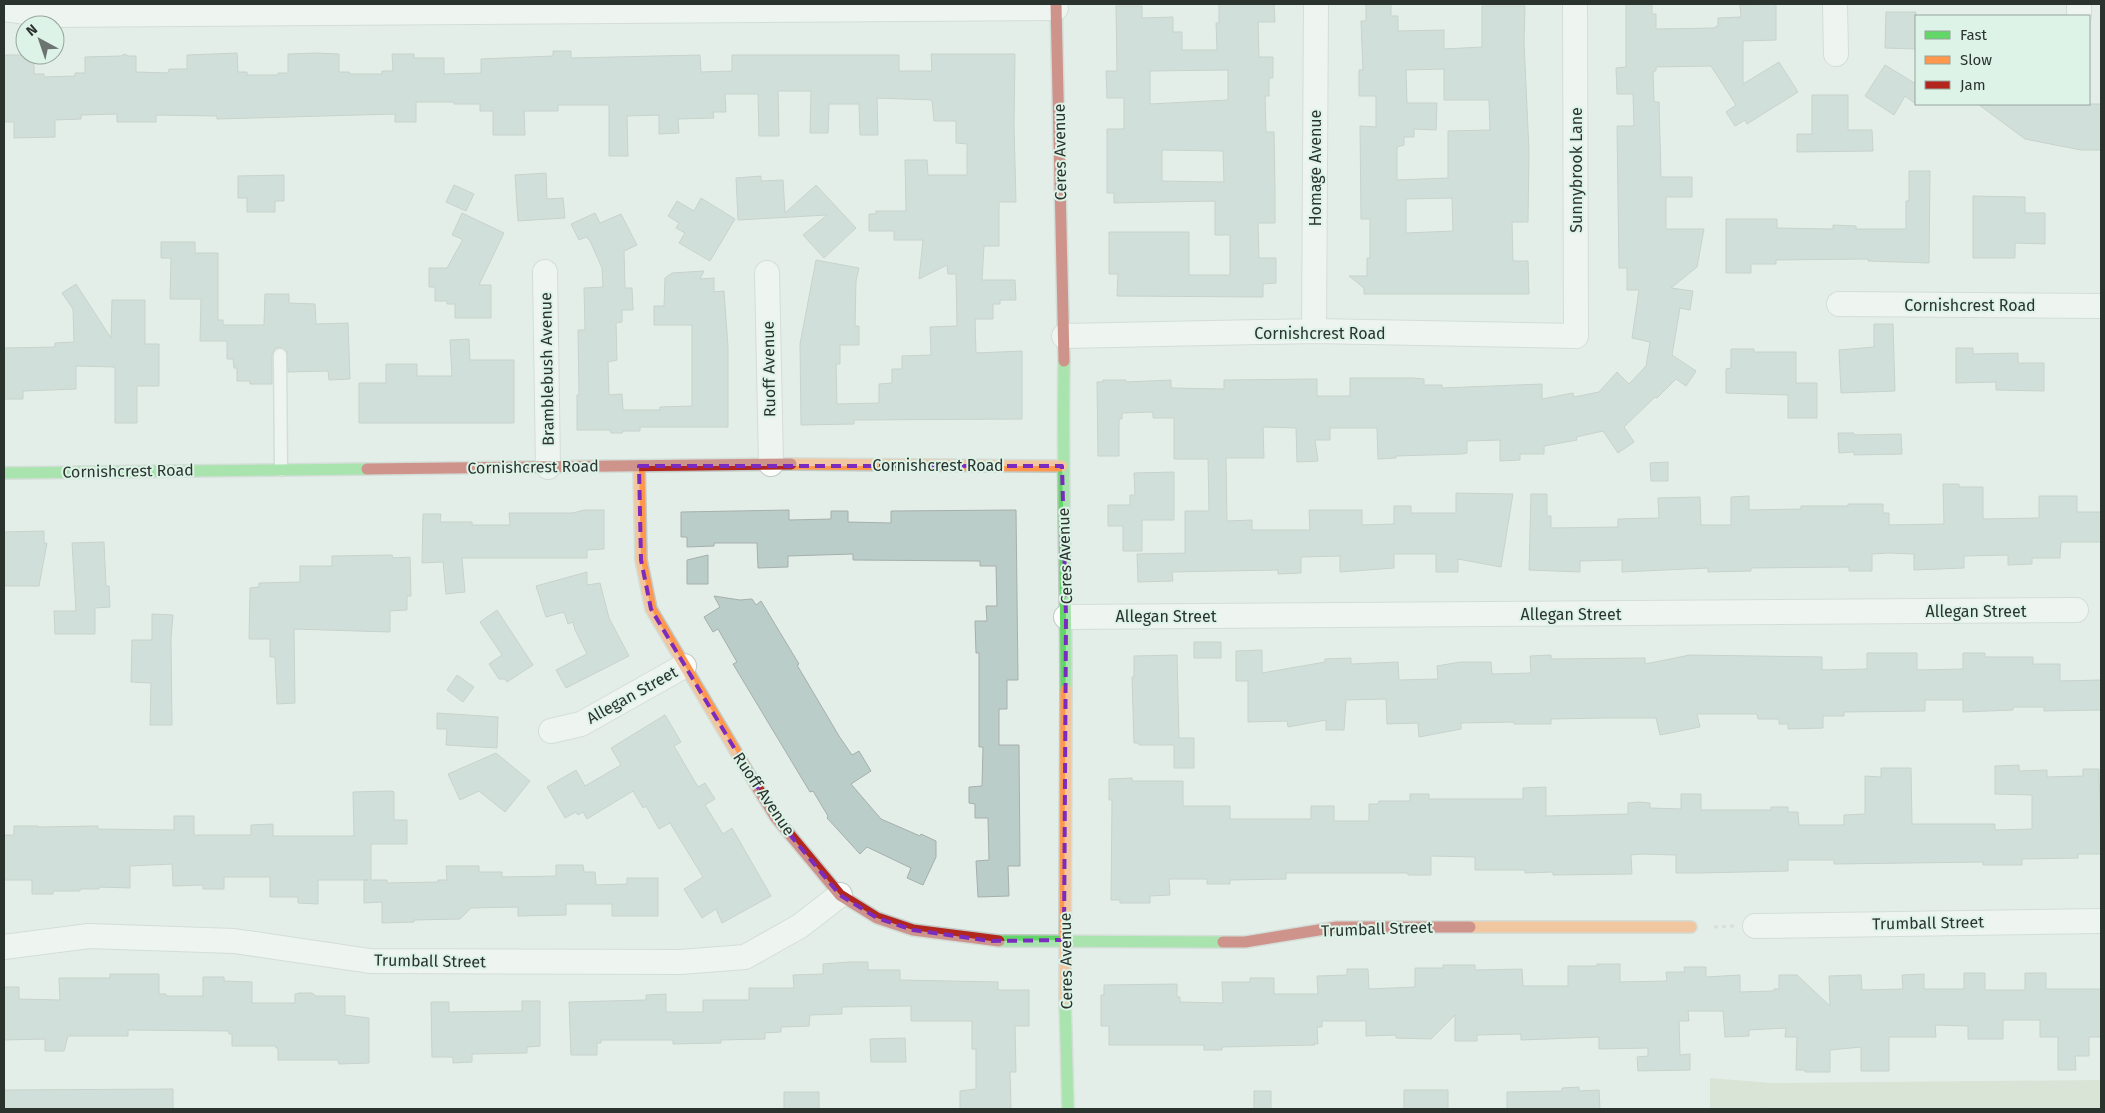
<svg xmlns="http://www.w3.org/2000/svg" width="2105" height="1113" viewBox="0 0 2105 1113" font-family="'Fira Sans',sans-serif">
	<rect width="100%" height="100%" fill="#e3eee8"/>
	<!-- green -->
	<path fill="#cdd4c0" d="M1710 1078 1771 1083 2101 1080V1109H1710Z"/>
	<!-- building -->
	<path fill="#bbcdc9" stroke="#a6afac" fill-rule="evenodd" d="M1219 4H1274L1275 22H1258L1259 57H1273V78H1269V96H1265L1266 132H1274L1275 190V223H1258L1259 258H1276V283L1263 284V297L1117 296 1118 274H1109V232H1189V275H1230V235H1215V201L1114 203V193H1107V129H1124V98H1107L1106 71H1117L1116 6H1142V18L1173 17V32H1182V50H1217L1216 23H1219ZM1228 70V100L1150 104V71ZM1162 150 1223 151 1224 182 1162 181Z
		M1366 4H1391V16H1398V31L1444 30V49L1482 47V6H1525L1524 42 1529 151 1528 222H1512L1513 261H1528L1529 294H1364V288L1349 276H1367V258H1370V219H1361L1360 126 1376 127V96H1359V70H1363L1361 21H1366ZM1444 69V100H1489L1490 130 1448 131V178L1397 180V147L1404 145V137H1414V129L1436 130 1437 103H1407L1406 70ZM1452 198 1453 231 1406 233V199Z
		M1626 4H1652V14H1656V29L1715 28V27L1718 26V18L1741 17 1740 5 1776 4V40L1743 41V84L1779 62 1798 92 1747 124 1745 120 1735 126 1726 112 1736 105 1711 66 1656 67V71H1653L1654 102H1659L1661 177H1692V197H1666V229H1704L1697 267 1671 288 1693 291 1690 310 1680 308 1672 355 1696 371 1686 386 1676 379 1657 398 1655 397 1624 427 1634 442 1618 453 1603 431 1576 437 1577 440 1544 446V454H1520V460L1500 461V440L1467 441V453L1461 454 1396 456V458L1378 459 1377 428H1330V440H1315L1318 461 1297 462 1296 428 1263 427 1264 458H1226L1227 521 1252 520V530H1310L1309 510H1362V525L1394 524V506H1411V513H1456V493L1513 494 1501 567 1458 559V572H1436V554H1394V568L1340 572V556L1301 557V573L1278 574V570L1172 572 1173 581 1138 582 1137 554 1185 553V511H1209L1208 459H1174V418H1153V412L1122 413V419H1119V456H1098L1097 382H1103V380H1126V382L1171 380V388L1224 389V380L1317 379V396H1350V378H1412L1424 379V385H1442V388L1542 384V399L1573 393 1574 397 1599 392 1617 372 1629 384 1646 366 1650 342 1632 338 1639 290H1627V268H1619L1617 126H1634L1633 94H1617L1616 68 1626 67Z
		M1886 12H1916V49L1885 48Z
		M553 51H571V58L700 55 701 72 732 71V55H899V71H932L931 54H1015L1014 125 1016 202H999V246H984L982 280H1015L1016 300H1000V304H993V319H975L976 353 1022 351V419L854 420V424L801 425 800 344 816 260 859 268 856 281 855 326H859V345H840V364H836L837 404 879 403V384L892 383V369H902V356L931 355 930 327 957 326 956 274H948L947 265 919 279 923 240H894V231H869V214H876V211H906L905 160H927L928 175H967V144L956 143V121H934L932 100 877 98 878 135H860L859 104H829L828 133H810L811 91H778L779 136H759L758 94H725L726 112H713L714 118 678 119 679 133 659 134V115L627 116 628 156H609V105H558V111H524L525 135H493V111H480V104H454V102H416V122H395V114L217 119V116L156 115V122H117V114L81 115V119L55 120V137L14 138V122H4V55H34V74H44V77L75 76V73H85V57L121 56 125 54 128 56H136V72L168 73 169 69H187V55L237 53 238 72H247V75H278V73H288V54L316 53 339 54V72H349L350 74H382V71H393L392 54H414V58H444V74L481 73V59L553 56Z
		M1885 65 1916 84V104L1905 96 1894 115 1865 96Z
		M1812 95H1848V130H1872L1873 151 1797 152V134H1812Z
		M1978 104H2101V150H2081L2025 139Z
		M1909 171H1930L1929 263 1868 261V259L1776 260V264H1751V273H1726V219H1777V228L1833 229V225L1856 226V229H1906V201H1909Z
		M546 173 547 199 563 198 565 218 518 221 515 175Z
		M284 175V201H275V212H247V198H238V176Z
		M761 176V181L783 180 785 213 816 185 856 228 824 258 803 235 827 215 738 220 736 178Z
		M454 185 474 194 466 211 446 202Z
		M1973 196 2025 197V213H2045V244L2015 243V258H1973Z
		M701 198 735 219 710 261 679 243 685 233 676 228 679 223 668 216 677 201 694 211Z
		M462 213 504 233 479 285H491V318H455V304H447V301H435V287H429V268H447L462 241V239L452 235Z
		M595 213 600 223 621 214 637 245 624 251 625 288H632L633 310H622V322L616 323 617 360 608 362 609 395 622 394 623 410H660V407L692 406V325H654V306H664L665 278 672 273 704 271 700 279 714 278V292L724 291 728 347V427H640V431H624L622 433H611L610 430H577V395H579L578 330H585L584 288 603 287 602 268 590 241 586 237 579 240 571 224Z
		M161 242H195V253H218V320H223V325H264L265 294H289V303L315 304 316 324 348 323 350 379 329 380 328 371 288 372 287 351 279 347 275 348 272 355V384H250V381H237V368H234L233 359H227V341H200L201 299H170L171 258H161Z
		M76 284 111 338 112 300H145V344H159V386H137V423H115V367L76 366V389L23 391V399H4V348L55 347V343L74 342 73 309 62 293Z
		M1874 324H1893L1895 391 1841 393 1839 350 1874 347Z
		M469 339 470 360H514V423H359V383H386V364H417V376H452L450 340Z
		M1956 348H1973V354L2018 353V363H2044V391L1996 390V382L1956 383Z
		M1731 349H1754V352H1796V383H1817V418H1788V395L1726 393V369L1731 368Z
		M1838 433H1854V435L1901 434 1902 454 1854 455V452L1839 453Z
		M1668 462V481H1651L1650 463Z
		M1174 472V520H1142V551H1123V526H1108V505H1130V495H1135L1134 473Z
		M1943 484H1959V487H1983V519L2039 518V496H2077V512H2101V542H2061L2060 558H2032V564L2008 565V555L1964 556V568L1914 570V554L1889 553 1872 554V571H1849V567L1751 568V571L1708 572V568L1622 572V560L1580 561V572L1529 570 1531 494H1547V516H1551V528L1618 527V519L1659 518 1658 498 1700 497 1701 525H1731V497L1749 496V510L1801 509V506H1848V504H1883V513H1889V525L1944 524Z
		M584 510H604V549L587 550V558H462L465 592 446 594 443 562 422 563 423 514H441L440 522H472V525H510L509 513H573Z
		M789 510V520L831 519V511H848V522L891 523V511L1016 510 1018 680H1007V709H999V745H1019L1020 866H1008L1009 896 978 897 976 861 989 860 988 818H975V804L969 803V787L982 786 983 747H979V653H976L975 621H987L986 606H997L996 566H980V561L853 560V554L788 556V567L758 568 757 543H714V546L687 547V537H681V512Z
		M44 531V543H47L39 586H4V532Z
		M104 542 106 586H109L110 607 95 608V634H55L54 611H76L72 543Z
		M392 555 393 558 410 557 411 596H407V610L390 611V632L294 629 295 703 277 704 275 657H270V639H249L250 588 259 587V583L300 582V566H332V556Z
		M708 555V584H687V560Z
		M587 572V585L600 583 609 618 629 656 566 688 556 670 587 654 575 630 573 622 568 624 564 612 546 617 536 586Z
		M714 596 740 600 752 599 756 605 761 601 799 664 797 665 839 736 852 755 859 751 871 771 851 784 881 819 920 836 921 834 936 841V857L923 885 907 878 911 868 867 847 860 854 827 818 828 816 813 791 810 792 733 664 737 662 718 629 713 632 704 617 720 607Z
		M497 610 533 665 507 682 505 679H499L489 664 502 655 480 622Z
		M152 614 173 615 171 638 172 725H150L151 683 131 682 132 640H152Z
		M1194 642H1221V658H1194Z
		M1262 650V673L1325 662V659L1351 658V664L1398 662 1399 680 1438 679 1437 666 1460 662H1491L1492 674 1531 673 1530 656 1551 655V659L1645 658V664L1690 655 1822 657V670L1867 669V653H1917V670L1963 669V653H1985V657H2033V664H2060V681L2101 680V710L2044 711V707H2013V710L1963 712V700H1925V711L1844 712V716H1823V728L1788 729V724H1779V719H1758L1757 714H1697L1700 727 1660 735 1656 718H1606L1551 719V724H1514V722L1461 723V729L1419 737 1418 723 1387 724 1386 699 1346 700 1344 730H1326V720L1288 727 1287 721 1248 722V681H1236V651Z
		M1177 655 1179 738H1194V768H1174V745H1139V743H1134L1132 677H1134V656Z
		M457 675 474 687 463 702 447 690Z
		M437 713 498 717 497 748 446 745 447 729H437Z
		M665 715 681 742 674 746 698 787 705 783 715 799 705 805 723 834 732 828 771 896 722 923 716 909 702 918 684 889 703 877 670 823 659 829 646 806 643 808 633 791 587 819 583 812 578 815 576 812 565 818 547 787 576 770 585 786 621 765 611 748Z
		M496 753 530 781 505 812 479 791 460 800 448 774Z
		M2019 765V771L2047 770V777L2083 776V769H2099L2101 854H2078V858L2022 859V865H1983V862L1834 864V860H1788V871L1699 873H1676V855L1641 854 1631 855 1632 874 1553 875V872L1525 873V870H1475V857L1431 856V875H1408V873H1286V879L1230 880V884H1207V879H1169L1170 895 1150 896V903H1120V900H1111L1112 800H1109V779L1132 778V781H1183V806H1230V819H1311V806H1334V821H1369V804H1378L1379 801H1410V794H1429V799H1523V788L1546 787V816L1628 814V803L1639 802 1650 803V808L1681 809V794H1701V810H1771V807H1788V812H1798L1799 825H1844V815L1865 814V776L1881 777V768H1911L1912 824H1995V830L2032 829V795L1995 794V766Z
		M391 791 394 792V820H407V844H371V880H387V883L438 882V880H447L446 866H479V872H502V877L556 876V865H583L584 872H595L596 885 627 884V878H658V916H612V904H566V915L518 916V907L471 908 460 919 414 920V922L382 923V902L364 903V880H368H318V904L298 903V897H270V877H224V889H203V885L173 886 172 864 130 866V888L99 887V889H80V891H53V894H32V880H4V835H14V826H38V827L98 826V829L174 830V816H194V835H251V825L273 824V836H354L353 792Z
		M850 962H868V970H900V980L998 982V990H1029V1026H1015L1016 1072H1010L1011 1109H960V1091L976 1089V1049H972V1021H911V1006L842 1007V1014L810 1015 809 1026 781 1027V1032L765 1033V1039L721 1040V1043L673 1044V1040H601V1043H597V1055H571L569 1002 646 1000V995L666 994V1012H703V1000H749V988H794L793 975 823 974V964Z
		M1597 964H1620V982L1667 981 1666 972H1685L1684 967H1706V977L1740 975V992L1774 991V989H1779V975H1797L1830 1006 1829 976 1861 975 1862 990 1903 989 1902 975 1924 974V989H1964V973H1985V990H2025V973H2046V989H2101V1037H2089V1056H2075L2076 1070H2058V1037H2040V1020H2003V1039H1968V1026L1935 1025 1936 1037H1889V1071H1861V1047L1830 1050V1072H1805V1070H1796L1797 1037H1785L1786 1028 1749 1030V1036L1725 1037 1723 1011H1688L1689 1021H1679L1680 1055 1690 1054V1070L1638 1071 1637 1057 1648 1056V1048L1599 1049V1037L1521 1040V1034L1477 1035V1041H1455V1015L1431 1039 1396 1038V1035L1366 1036V1021H1322V1027H1317L1318 1044 1314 1043 1315 1045 1222 1047V1050H1204V1045H1109V1026H1101V995H1104V985L1177 984V997H1180V1002L1223 1003 1222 982H1250V978H1274V994H1318L1317 976 1347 975V969H1368L1369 989 1415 987V968H1443V965H1475V970L1522 969 1523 986H1568V966H1597Z
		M110 974H159V994H166V996H203V977H224V981L252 982V1003H295V994L299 993H312L316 996H345V1015L369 1018V1063L339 1064 338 1060H278V1048H276V1046H232V1034H229V1031L128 1030V1036H68L64 1051H45V1039L4 1040V987H19V999L60 1000 59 978H110Z
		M522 1001H540V1046L527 1047V1053L472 1054V1062L453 1063V1057H432L431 1002H449V1012L522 1011Z
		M905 1038 906 1062H871L870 1039Z
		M1579 1087V1091L1599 1090 1600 1109H1507V1092L1562 1091V1088Z
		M173 1089V1109H4V1090Z
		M1404 1090H1448V1109H1404Z
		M1254 1091H1271V1109H1254Z
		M784 1092H819V1109H784Z"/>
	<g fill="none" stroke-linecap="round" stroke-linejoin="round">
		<!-- lane casing -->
		<g stroke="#c1c9c5" stroke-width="15">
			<path id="lane" d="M280 355 281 470"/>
		</g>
		<!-- street casing -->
		<g stroke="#c1c9c5" stroke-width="26">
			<path id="street" d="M1835 4 1836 54
				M4 9 49 15 1056 8
				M2079 16V4
				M545 272 548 467
				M767 273 771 464
				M1839 304 2101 306
				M1314 331 1316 4
				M1064 336 1314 331 1576 336 1575 4
				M1066 617 2076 610
				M551 731 581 724 684 666
				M1755 926 2101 921
				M4 947 89 936 234 941 370 961 680 962 745 957 800 926 840 895"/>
		</g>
		<!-- fast casing -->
		<g stroke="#c1c9c5" stroke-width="14">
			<path id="fast" d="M1064 361C1062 471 1066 580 1066 690
				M4 473 367 469
				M999 941 1223 942
				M1065 999 1068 1109"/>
		</g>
		<!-- slow casing -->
		<g stroke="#c1c9c5" stroke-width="14">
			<path id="slow" d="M791 464 1062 466
				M639 466 641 560 651 609 755 784
				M1470 927H1691
				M1065 999 1066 690"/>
		</g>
		<!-- jam casing -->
		<g stroke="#c1c9c5" stroke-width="14">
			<path id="jam" d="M1056 4 1064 361
				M367 469 791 464
				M755 784 776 818 840 895 877 918 913 930 999 941
				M1223 942H1245L1337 927H1470"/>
		</g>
		<!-- path -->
		<path stroke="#c9cecb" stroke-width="3" stroke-dasharray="4 4" stroke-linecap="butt" d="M1714 927 1735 926
			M1762 1107 1764 1109
			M2025 1108 2026 1109"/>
		<!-- lane -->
		<use href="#lane" stroke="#fbfcfc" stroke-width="12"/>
		<!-- street -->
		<use href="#street" stroke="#fbfcfc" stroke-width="24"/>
		<!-- fast -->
		<use href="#fast" stroke="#63d668" stroke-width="11"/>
		<!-- slow -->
		<use href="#slow" stroke="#ff974d" stroke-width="11"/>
		<!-- jam -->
		<use href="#jam" stroke="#b3261e" stroke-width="11"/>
	</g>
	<!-- marked area -->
	<path d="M0 0H2105V1113H0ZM639 466H1062L1066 617 1064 940 991 941 913 930 877 918 840 895 776 818 651 609 641 560Z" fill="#e3eee8" fill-opacity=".55" fill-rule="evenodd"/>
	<path fill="none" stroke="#7b2cbf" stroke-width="4" stroke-dasharray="10 6" stroke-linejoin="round" d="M639 466H1062L1066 617 1064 940 991 941 913 930 877 918 840 895 776 818 651 609 641 560Z"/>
	<g text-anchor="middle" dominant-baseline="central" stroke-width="4" stroke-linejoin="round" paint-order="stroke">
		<!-- street labels -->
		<g font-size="16" fill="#2b332f" stroke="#def3e7">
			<text transform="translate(1060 152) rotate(-91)">Ceres Avenue</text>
			<text transform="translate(1315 168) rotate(-90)">Homage Avenue</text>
			<text transform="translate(1576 170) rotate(-90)">Sunnybrook Lane</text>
			<text x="1970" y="305">Cornishcrest Road</text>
			<text x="1320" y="333">Cornishcrest Road</text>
			<text transform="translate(547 369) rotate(-91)">Bramblebush Avenue</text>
			<text transform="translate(769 369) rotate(-91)">Ruoff Avenue</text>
			<text x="938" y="465">Cornishcrest Road</text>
			<text transform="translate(533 467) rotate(-1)">Cornishcrest Road</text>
			<text transform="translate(128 471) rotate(-1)">Cornishcrest Road</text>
			<text transform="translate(1065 556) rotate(-92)">Ceres Avenue</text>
			<text x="1976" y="611">Allegan Street</text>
			<text x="1571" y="614">Allegan Street</text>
			<text x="1166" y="616">Allegan Street</text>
			<text transform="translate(632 695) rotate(-29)">Allegan Street</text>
			<text transform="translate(764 794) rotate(56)">Ruoff Avenue</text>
			<text transform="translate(1928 923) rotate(-1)">Trumball Street</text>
			<text transform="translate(1377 929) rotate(-2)">Trumball Street</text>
			<text transform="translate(430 961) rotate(1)">Trumball Street</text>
			<text transform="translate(1066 961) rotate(-91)">Ceres Avenue</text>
		</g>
	</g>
	<!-- border -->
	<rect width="2105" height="1113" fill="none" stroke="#2b332f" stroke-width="10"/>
	<!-- legend -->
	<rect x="1915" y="15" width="175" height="90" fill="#def3e7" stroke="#96a69d"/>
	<rect x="1925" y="31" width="25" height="8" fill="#63d668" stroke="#96a69d"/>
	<text x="1960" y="40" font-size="15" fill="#2b332f">Fast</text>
	<rect x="1925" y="56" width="25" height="8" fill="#ff974d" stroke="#96a69d"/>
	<text x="1960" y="65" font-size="15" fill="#2b332f">Slow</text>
	<rect x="1925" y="81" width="25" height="8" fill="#b3261e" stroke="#96a69d"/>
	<text x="1960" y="90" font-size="15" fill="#2b332f">Jam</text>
	<!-- north arrow -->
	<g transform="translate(40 40) rotate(320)"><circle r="24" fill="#def3e7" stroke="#96a69d"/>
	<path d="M0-4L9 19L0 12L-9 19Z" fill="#6b7470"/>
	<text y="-8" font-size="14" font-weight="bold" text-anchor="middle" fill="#2b332f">N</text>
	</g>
</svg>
